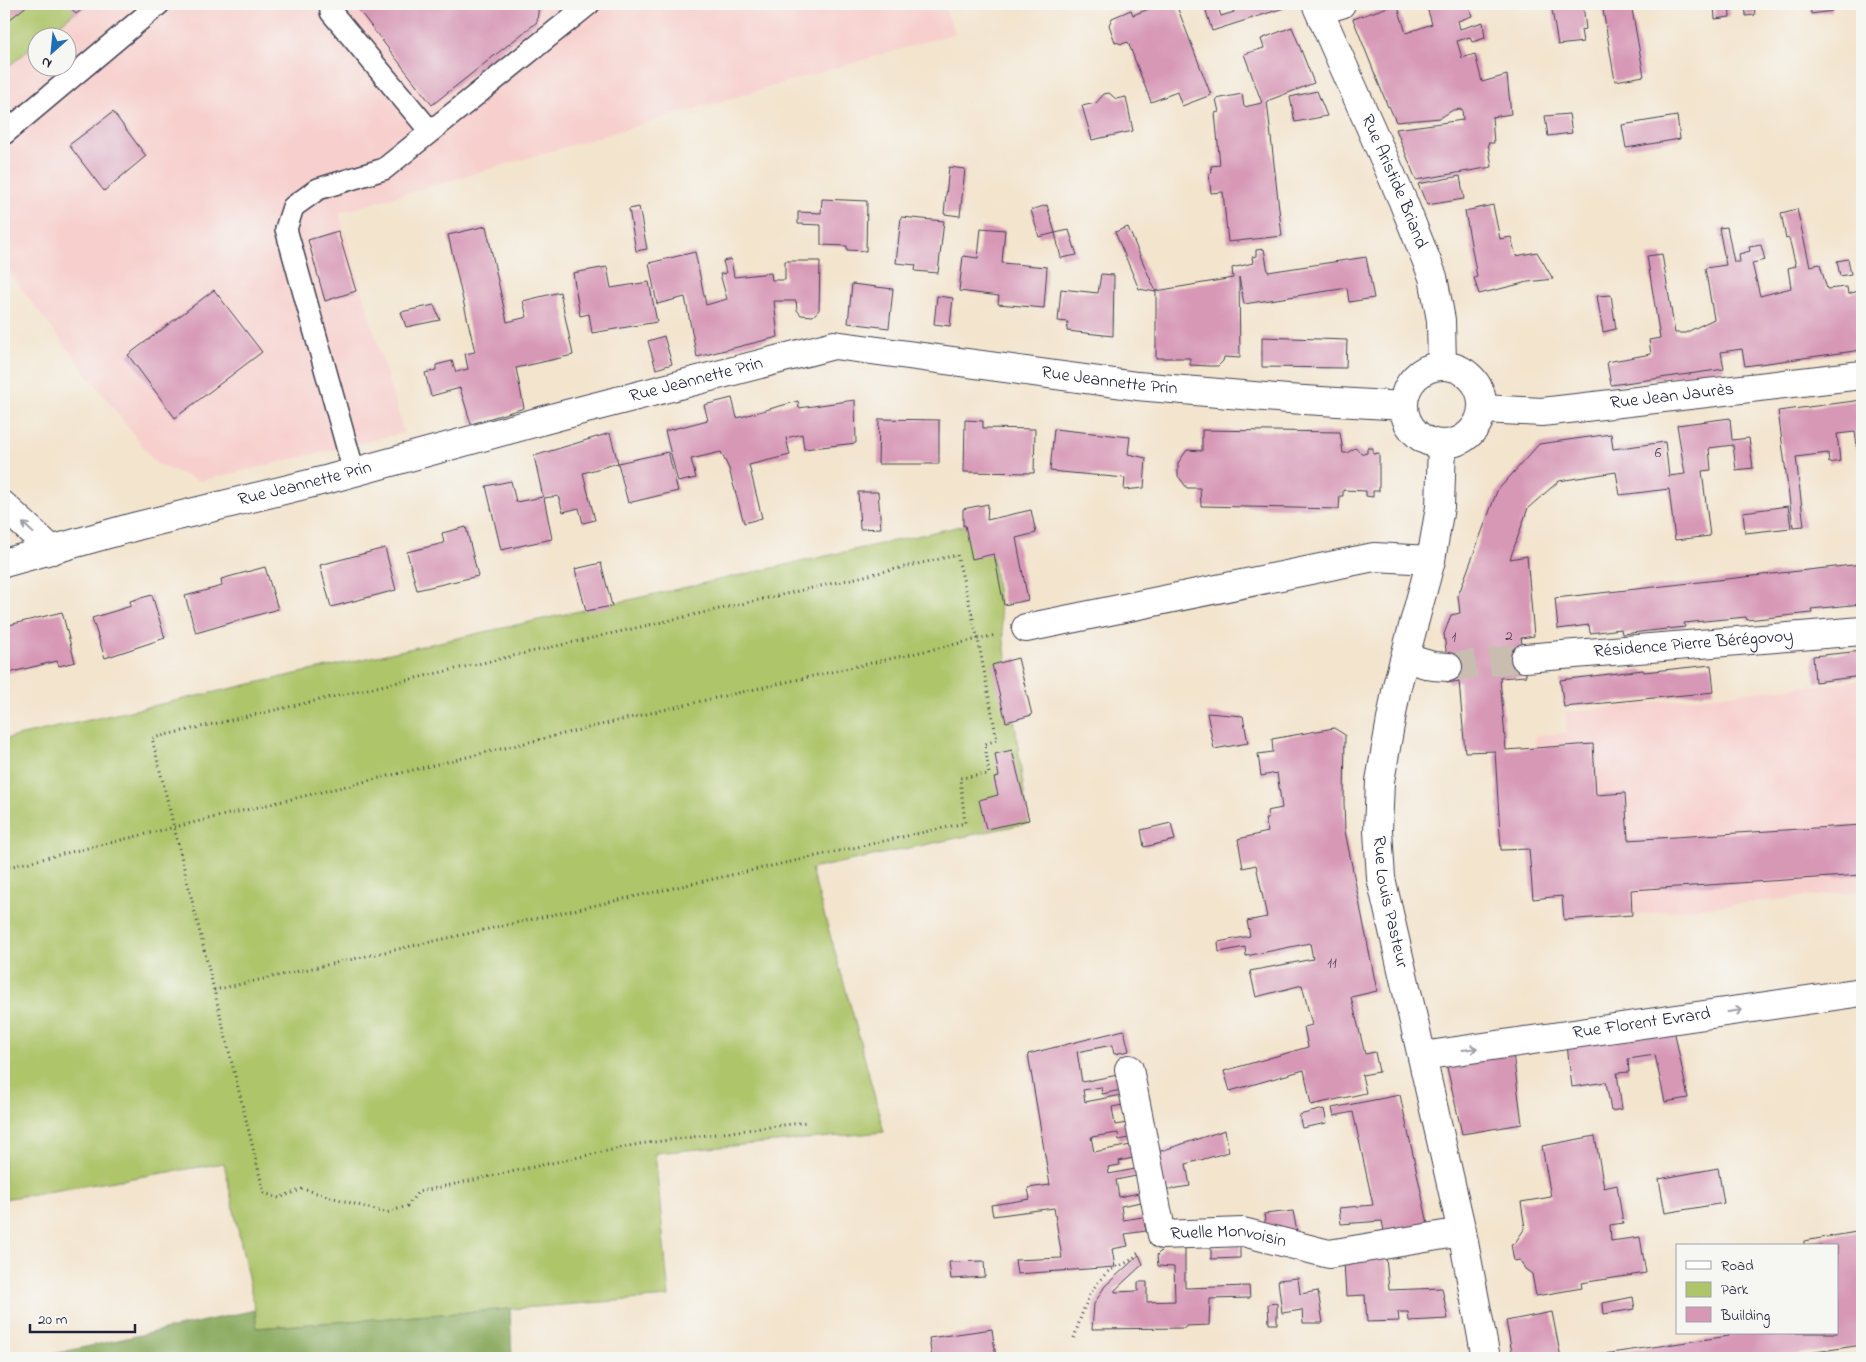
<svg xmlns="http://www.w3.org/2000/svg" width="1866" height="1362" viewBox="0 0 1866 1362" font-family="'Indie Flower',sans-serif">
	<rect width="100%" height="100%" fill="#f6f6f2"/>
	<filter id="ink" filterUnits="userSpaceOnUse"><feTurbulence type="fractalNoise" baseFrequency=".02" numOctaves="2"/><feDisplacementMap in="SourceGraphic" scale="10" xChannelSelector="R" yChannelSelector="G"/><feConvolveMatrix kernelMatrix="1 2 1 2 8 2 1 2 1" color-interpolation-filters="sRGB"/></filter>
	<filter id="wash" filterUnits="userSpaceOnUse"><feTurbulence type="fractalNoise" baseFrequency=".0096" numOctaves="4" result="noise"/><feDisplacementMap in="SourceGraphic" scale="20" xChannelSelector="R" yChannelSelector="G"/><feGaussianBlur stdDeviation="1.12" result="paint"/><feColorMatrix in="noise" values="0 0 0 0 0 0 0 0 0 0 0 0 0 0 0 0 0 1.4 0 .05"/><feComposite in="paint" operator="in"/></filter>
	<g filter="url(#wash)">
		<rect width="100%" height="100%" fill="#f3e4cd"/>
		<!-- built -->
		<path fill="#f7d0cd" d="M85 4H943L955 33 339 213 404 433 200 481 156 464 4 266V70L37 43 38 68H68V38L44 37Z
			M1862 680V891L1632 915 1564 920 1562 896 1533 899 1528 849 1501 850 1495 751 1535 748V735L1567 733 1565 712Z"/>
		<!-- green -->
		<path fill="#aec56a" stroke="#687452" d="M4 4H85L44 37 38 38 37 43 4 70Z
			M988 520 1028 823 811 869 852 1011 884 1132 655 1153 669 1297 256 1328 255 1310 224 1163 4 1199V739Z"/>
		<!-- forest -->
		<path fill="#8aaa5e" stroke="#56664c" d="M510 1309 512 1358H35L255 1310 257 1328Z"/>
		<g id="blocks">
			<!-- building -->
			<path fill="#d798b6" d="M4 4H29L4 24Z
				M68 4H89L76 14Z
				M354 4H539L537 22 432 105Z
				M1162 4H1176L1211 95 1182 106 1177 92 1151 102 1128 42 1122 44 1115 42 1109 25 1112 18 1131 10 1133 15Z
				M1204 4H1217L1221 16 1234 12 1231 4H1283L1284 8 1212 31Z
				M1397 4 1406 33 1432 24 1426 4H1468L1472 16 1458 21 1460 29 1483 22 1485 38 1472 42 1470 37 1457 41 1462 58 1475 54 1482 82 1507 75 1511 114 1492 117 1494 143H1488L1492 167 1416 180 1396 129 1463 120 1462 109 1453 110 1440 118 1396 122 1389 106 1388 107 1353 19Z
				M1551 4H1583L1586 29 1581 30 1583 42 1558 45Z
				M1602 4H1631L1644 76 1615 81Z
				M1714 4H1729L1730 17 1715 19Z
				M1745 4H1754L1755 15 1746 16Z
				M1810 4H1831L1832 11 1811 14Z
				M1292 27 1314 83 1267 101 1282 236 1228 242 1223 192 1211 193 1209 174 1212 173 1211 166 1220 165 1215 113 1219 112 1216 99 1242 94 1244 107 1262 103 1244 54 1264 48 1261 39Z
				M1317 91 1327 116 1295 122 1290 97Z
				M1109 93 1116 99 1126 97 1133 131 1092 140 1082 106 1096 103 1104 94Z
				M113 112 146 156 104 191 69 145Z
				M1569 114 1572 133 1548 136 1545 116Z
				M1677 116 1680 139 1626 148 1622 125Z
				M949 167 965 169 960 216 944 214Z
				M1460 176 1464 199 1427 205 1418 184Z
				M822 199 867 201 866 251 847 250V246L821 245V225L798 224V212L821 213Z
				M1047 205 1055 233 1039 237 1031 210Z
				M1493 205 1500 239 1511 237 1516 256 1537 252 1553 279 1528 282 1479 294 1474 278 1477 277 1465 211Z
				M639 207 647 249 636 251 629 209Z
				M1797 209 1810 266 1820 264 1827 289 1847 287 1848 294 1862 290V350L1745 366 1742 349 1721 352 1724 369 1611 385 1607 362 1651 354 1649 340 1660 338 1647 256 1662 254 1675 333H1685L1714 319 1705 268 1726 265 1719 228 1727 227 1734 262H1740L1739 254 1750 251 1749 247 1761 245 1765 260 1752 263 1760 296 1791 288 1788 268 1796 266 1789 238 1786 239 1781 213Z
				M901 217 944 221 938 273 915 271 916 265 896 263Z
				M486 226 507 322 527 317 523 301 560 292 573 355 516 368 524 408 471 424 460 388 431 396 425 373 436 370V365L452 361 456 372 468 369 465 354 475 352 448 235Z
				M1128 227 1138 251 1156 292 1139 289 1115 232Z
				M981 228 1005 230 1002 263 1047 267 1044 308 998 304 999 296 959 291 963 256 978 258Z
				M1069 230 1077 255 1061 258 1055 233Z
				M338 231 356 291 325 301 308 240Z
				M1264 249 1268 272 1366 257 1374 298 1349 302 1347 288 1244 304 1239 277 1240 358 1224 357 1223 361 1218 366H1209L1190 365V358H1156V291L1233 278 1232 268 1253 263 1252 257 1256 256V250Z
				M695 252 706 305 727 299 720 274 726 273 723 261 731 259 734 277 771 273 772 280H785V261H820L819 310 813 316 801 315 797 310 796 301H774L778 337 697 357 685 297 657 304 649 263Z
				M1848 259 1851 274 1840 276 1837 261Z
				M607 267 611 288 649 282 657 322 592 333 589 314 580 316 573 273Z
				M1101 274 1114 275 1113 336 1067 331 1068 322 1058 321 1061 289 1098 293Z
				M852 284 893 289 889 328 848 323Z
				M214 290 262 352 175 418 128 355Z
				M1611 295 1616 329 1603 332 1597 296Z
				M937 296 953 298 950 326 934 324Z
				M434 305 440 320 406 327 401 312Z
				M664 336 672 364 656 369 648 341Z
				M1262 337 1347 340 1346 368 1262 367Z
				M732 398 737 418 798 401 799 408 855 400 856 443 804 449 802 434 786 438 790 455 749 465 762 518 744 523 729 469 721 452 691 459 696 478 678 482 665 431 708 420 704 405Z
				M1862 400V454H1858L1855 432 1837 434 1840 461 1829 463 1828 453 1796 457 1804 526 1793 527 1778 411Z
				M1730 418 1732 440 1749 438 1753 468 1736 470 1733 445 1709 448 1711 470 1702 471 1710 536 1675 540 1669 489 1620 495 1616 472 1559 481 1528 508 1510 559 1527 556 1534 636 1521 638 1525 658 1526 676 1500 678 1506 750 1593 744 1596 795 1625 793 1628 840 1862 825V875L1631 890 1632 915 1564 920 1562 896 1533 899 1529 849 1501 850 1495 751 1465 752 1459 681 1448 683V667L1444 634 1451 615 1460 613 1458 596 1497 491 1539 444 1611 434 1613 449 1665 442 1669 476 1685 474 1677 425Z
				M879 419 939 420V464H878Z
				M965 420 983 421V428L1035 429 1034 473 964 472Z
				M1054 429 1130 437 1128 454 1146 458 1144 488 1124 490 1125 478 1050 471Z
				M1202 430 1340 432 1343 453H1347L1355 448 1363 454 1367 453V448H1373V454L1379 453V491H1373V497L1366 496V491L1343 490V496H1340L1339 509 1201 506 1200 488H1187L1178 476V463L1187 450 1202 451Z
				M610 433 618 463 583 473 595 520 583 523 579 508 563 512 558 496 544 498 552 539 501 550 486 486 511 481 516 502 543 497 534 456Z
				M668 452 678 491 628 503 618 463Z
				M858 492H878L881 528 860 529Z
				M988 504 987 520 1031 510 1036 533 1016 538 1028 600 1004 605 994 554 972 559 965 525 963 526V509Z
				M1788 506 1791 528 1745 533 1743 512Z
				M466 527 478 576 417 590 407 552 444 543 442 533Z
				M385 548 396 590 331 607 320 565Z
				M601 563 612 606 586 611 575 569Z
				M1862 564V604L1811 609 1812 613 1747 620 1746 617 1684 623 1685 627 1622 634 1621 629 1590 633 1589 625 1558 629 1555 598Z
				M265 567 278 609 196 633 185 596 222 586 221 579Z
				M152 595 165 638 105 658 92 618 131 606 130 601Z
				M62 612 75 662 59 666 57 661 4 674V622L8 621 9 625Z
				M1862 651V676L1815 682 1813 656Z
				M1018 658 1032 715 1006 722 992 665Z
				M1711 665 1714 692 1564 707 1560 680 1643 670 1644 672Z
				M1207 713 1243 716 1248 743 1214 749Z
				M1334 728 1345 735 1344 802 1345 831 1377 991 1351 997 1365 1054 1375 1052 1379 1072 1362 1075 1366 1093 1311 1105 1304 1070 1230 1091 1224 1071 1308 1047 1304 1027 1312 1025 1302 985 1256 997 1250 971 1313 959 1310 943 1246 956 1245 947 1219 952 1218 942 1250 936 1247 921 1267 917 1256 865 1243 868 1238 839 1268 832 1265 819H1268L1267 811 1282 808 1277 773 1261 776 1258 754 1273 752 1272 739Z
				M1012 750 1029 820 986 829 979 800 998 795 994 778 999 777 995 754Z
				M1171 823 1175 840 1144 847 1141 830Z
				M1674 1029 1688 1098 1665 1102 1655 1055 1628 1059 1629 1072 1617 1073 1622 1109 1611 1111 1606 1082 1572 1087 1567 1045Z
				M1124 1030 1129 1051 1114 1054 1112 1045 1077 1052 1082 1082 1118 1075 1121 1090 1102 1094 1101 1087 1083 1090 1085 1102 1122 1095 1123 1105 1112 1107 1115 1125 1127 1123 1129 1138 1119 1140 1118 1133 1091 1137 1094 1152 1131 1145 1133 1158 1119 1161 1120 1165 1108 1167 1109 1174 1135 1169 1136 1176 1116 1180 1119 1197 1139 1193 1141 1202 1121 1206 1123 1220 1143 1217 1146 1231 1125 1234 1128 1246 1112 1249 1115 1267 1017 1274 1015 1260 1062 1258 1054 1208 993 1216 991 1205 1030 1199 1028 1188 1050 1185 1028 1054Z
				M1513 1053 1522 1124 1462 1134 1446 1063Z
				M1400 1095 1430 1233 1384 1231 1382 1221 1341 1224 1339 1208 1373 1205 1353 1112 1334 1116 1332 1108Z
				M1324 1109 1327 1123 1302 1128 1299 1115Z
				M1225 1130 1229 1152 1186 1164 1190 1186 1163 1190 1158 1152Z
				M1595 1136 1604 1188 1617 1185 1623 1223 1610 1225 1611 1241 1640 1237 1646 1273 1581 1283 1582 1288 1536 1296 1532 1274 1525 1269 1520 1260 1514 1261 1511 1244 1515 1243 1525 1228 1521 1202 1551 1197 1542 1146Z
				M1718 1168 1724 1203 1665 1213 1659 1179Z
				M1293 1211 1297 1232 1266 1228 1264 1214Z
				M1862 1231V1345L1775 1358H1576L1729 1336V1333H1837V1246H1804V1241Z
				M1240 1246V1258L1211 1259V1247Z
				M1164 1248H1185V1288L1249 1286 1250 1298 1210 1299 1209 1325 1186 1326V1328L1092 1329 1094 1304 1105 1286 1139 1255 1143 1264 1115 1290V1292L1138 1291V1282H1147V1302L1175 1301 1174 1267 1158 1266 1157 1255Z
				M1386 1257 1389 1290 1442 1288 1448 1319 1409 1321 1408 1312H1398L1399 1321 1367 1322 1365 1295 1346 1296 1344 1262Z
				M984 1261 985 1277 951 1279 949 1262Z
				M1298 1278 1300 1294 1318 1291 1323 1323H1303L1302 1310 1282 1313 1278 1280Z
				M1633 1297 1635 1309 1604 1314 1603 1303Z
				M1277 1303V1324H1269L1268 1304Z
				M1552 1312 1561 1358H1513L1506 1321Z
				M992 1329 996 1358H932L929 1338Z"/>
		</g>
	</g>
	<g filter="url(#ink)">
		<use href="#blocks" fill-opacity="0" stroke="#413f51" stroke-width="1"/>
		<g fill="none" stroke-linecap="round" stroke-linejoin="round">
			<!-- minor-tunnel -->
			<path stroke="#c9bdb0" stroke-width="28" stroke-dasharray="28 14" stroke-linecap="butt" d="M1448 667 1525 658"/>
			<!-- service casing -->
			<g stroke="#413f51" stroke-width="24">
				<path id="service" d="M330 4 331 12 430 131
					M4 134 159 4
					M354 472 286 229 293 207 318 189 384 169 589 4"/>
			</g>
			<!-- minor casing -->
			<g stroke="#413f51" stroke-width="30">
				<g id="minor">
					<path d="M1319 10 1341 4"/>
					<path d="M4 506 52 550"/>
					<path id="s1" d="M4 563 137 526 329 479 559 416 834 345 1137 386 1288 399 1404 406"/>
					<path d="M1026 628 1374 557 1431 560"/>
					<path d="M1405 658 1433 666 1448 667"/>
					<path id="s2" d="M1525 658 1862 631"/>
					<path id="s3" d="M1422 1056 1862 992"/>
					<path id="s4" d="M1129 1069 1162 1235 1243 1232 1329 1254 1462 1232"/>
				</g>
			</g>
			<!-- tertiary casing -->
			<g stroke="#413f51" stroke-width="30">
				<g id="tertiary">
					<path id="s5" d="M1316 4 1402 199 1433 277 1441 320 1442 366"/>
					<circle cx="1443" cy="405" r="39"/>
					<path id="s6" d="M1482 409 1542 412 1862 375"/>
					<path id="s7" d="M1442 444 1440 507 1431 560 1397 686 1380 781 1378 831 1381 878 1462 1232 1486 1358"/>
				</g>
			</g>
			<!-- path -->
			<path stroke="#413f51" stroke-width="3" stroke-dasharray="1 4" stroke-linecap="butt" d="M4 868 684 705 996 635
				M214 990 965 823 960 778 989 774 985 744 997 740 978 639 957 555 152 738 264 1193 279 1198 303 1189 386 1213 407 1206 418 1192 639 1144 807 1122
				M1074 1338C1082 1314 1088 1289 1108 1272 1118 1265 1130 1264 1138 1253"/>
			<!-- service -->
			<use href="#service" stroke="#fff" stroke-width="21"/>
			<!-- minor -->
			<use href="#minor" stroke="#fff" stroke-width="28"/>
			<!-- tertiary -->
			<use href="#tertiary" stroke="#fff" stroke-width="28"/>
		</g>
		<!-- one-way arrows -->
		<defs><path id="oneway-shaft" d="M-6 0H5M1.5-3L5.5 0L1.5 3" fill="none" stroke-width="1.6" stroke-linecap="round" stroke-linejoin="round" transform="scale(1.25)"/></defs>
		<g stroke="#9c9ca7">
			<use href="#oneway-shaft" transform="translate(28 528) rotate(-137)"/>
			<use href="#oneway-shaft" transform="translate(1735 1011) rotate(-8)"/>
			<use href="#oneway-shaft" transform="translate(1470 1049) rotate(-8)"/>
		</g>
	</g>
	<g text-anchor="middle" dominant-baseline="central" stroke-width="4.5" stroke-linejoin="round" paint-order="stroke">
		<!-- number labels -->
		<g font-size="15" fill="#4f405a">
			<text x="1658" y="453">6</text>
			<text x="1509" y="636">2</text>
			<text x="1454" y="637">1</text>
			<text x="1332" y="963">11</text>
		</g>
		<!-- street labels -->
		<g font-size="18" fill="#22223b" stroke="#f6f6f2">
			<text stroke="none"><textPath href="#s5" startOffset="194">Rue Aristide Briand</textPath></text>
			<text stroke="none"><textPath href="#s1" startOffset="716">Rue Jeannette Prin</textPath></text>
			<text stroke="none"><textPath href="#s1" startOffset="1136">Rue Jeannette Prin</textPath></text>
			<text stroke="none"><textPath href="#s6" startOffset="191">Rue Jean Jaurès</textPath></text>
			<text stroke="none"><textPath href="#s1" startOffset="311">Rue Jeannette Prin</textPath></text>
			<text stroke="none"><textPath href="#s2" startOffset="169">Résidence Pierre Bérégovoy</textPath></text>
			<text stroke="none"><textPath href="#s7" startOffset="466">Rue Louis Pasteur</textPath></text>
			<text stroke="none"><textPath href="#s3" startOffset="222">Rue Florent Evrard</textPath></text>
			<text stroke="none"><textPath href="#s4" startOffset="236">Ruelle Monvoisin</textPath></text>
		</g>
	</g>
	<!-- margin -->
	<rect width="1866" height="1362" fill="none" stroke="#f6f6f2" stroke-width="20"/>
	<!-- legend -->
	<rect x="1676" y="1244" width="162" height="90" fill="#f6f6f2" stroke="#a1a1a9"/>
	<rect x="1686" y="1261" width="25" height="8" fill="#ffffff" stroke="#a1a1a9"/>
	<text x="1721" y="1270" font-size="15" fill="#22223b">Road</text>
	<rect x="1686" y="1282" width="25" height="15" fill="#aec56a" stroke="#a1a1a9"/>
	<text x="1721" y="1294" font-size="15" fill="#22223b">Park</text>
	<rect x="1686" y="1307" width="25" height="15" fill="#d798b6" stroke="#a1a1a9"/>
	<text x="1721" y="1320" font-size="15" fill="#22223b">Building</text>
	<!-- north arrow -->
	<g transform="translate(52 52) rotate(207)"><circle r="24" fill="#f6f6f2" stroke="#a1a1a9"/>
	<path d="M0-4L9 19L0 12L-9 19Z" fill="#1f6fb2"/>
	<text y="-8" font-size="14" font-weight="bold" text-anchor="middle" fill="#22223b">N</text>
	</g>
	<!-- scale -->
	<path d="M30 1324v8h105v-8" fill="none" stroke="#22223b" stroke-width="2.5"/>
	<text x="38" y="1324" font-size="15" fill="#22223b" stroke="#f6f6f2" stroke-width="4" paint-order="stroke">20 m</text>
</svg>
